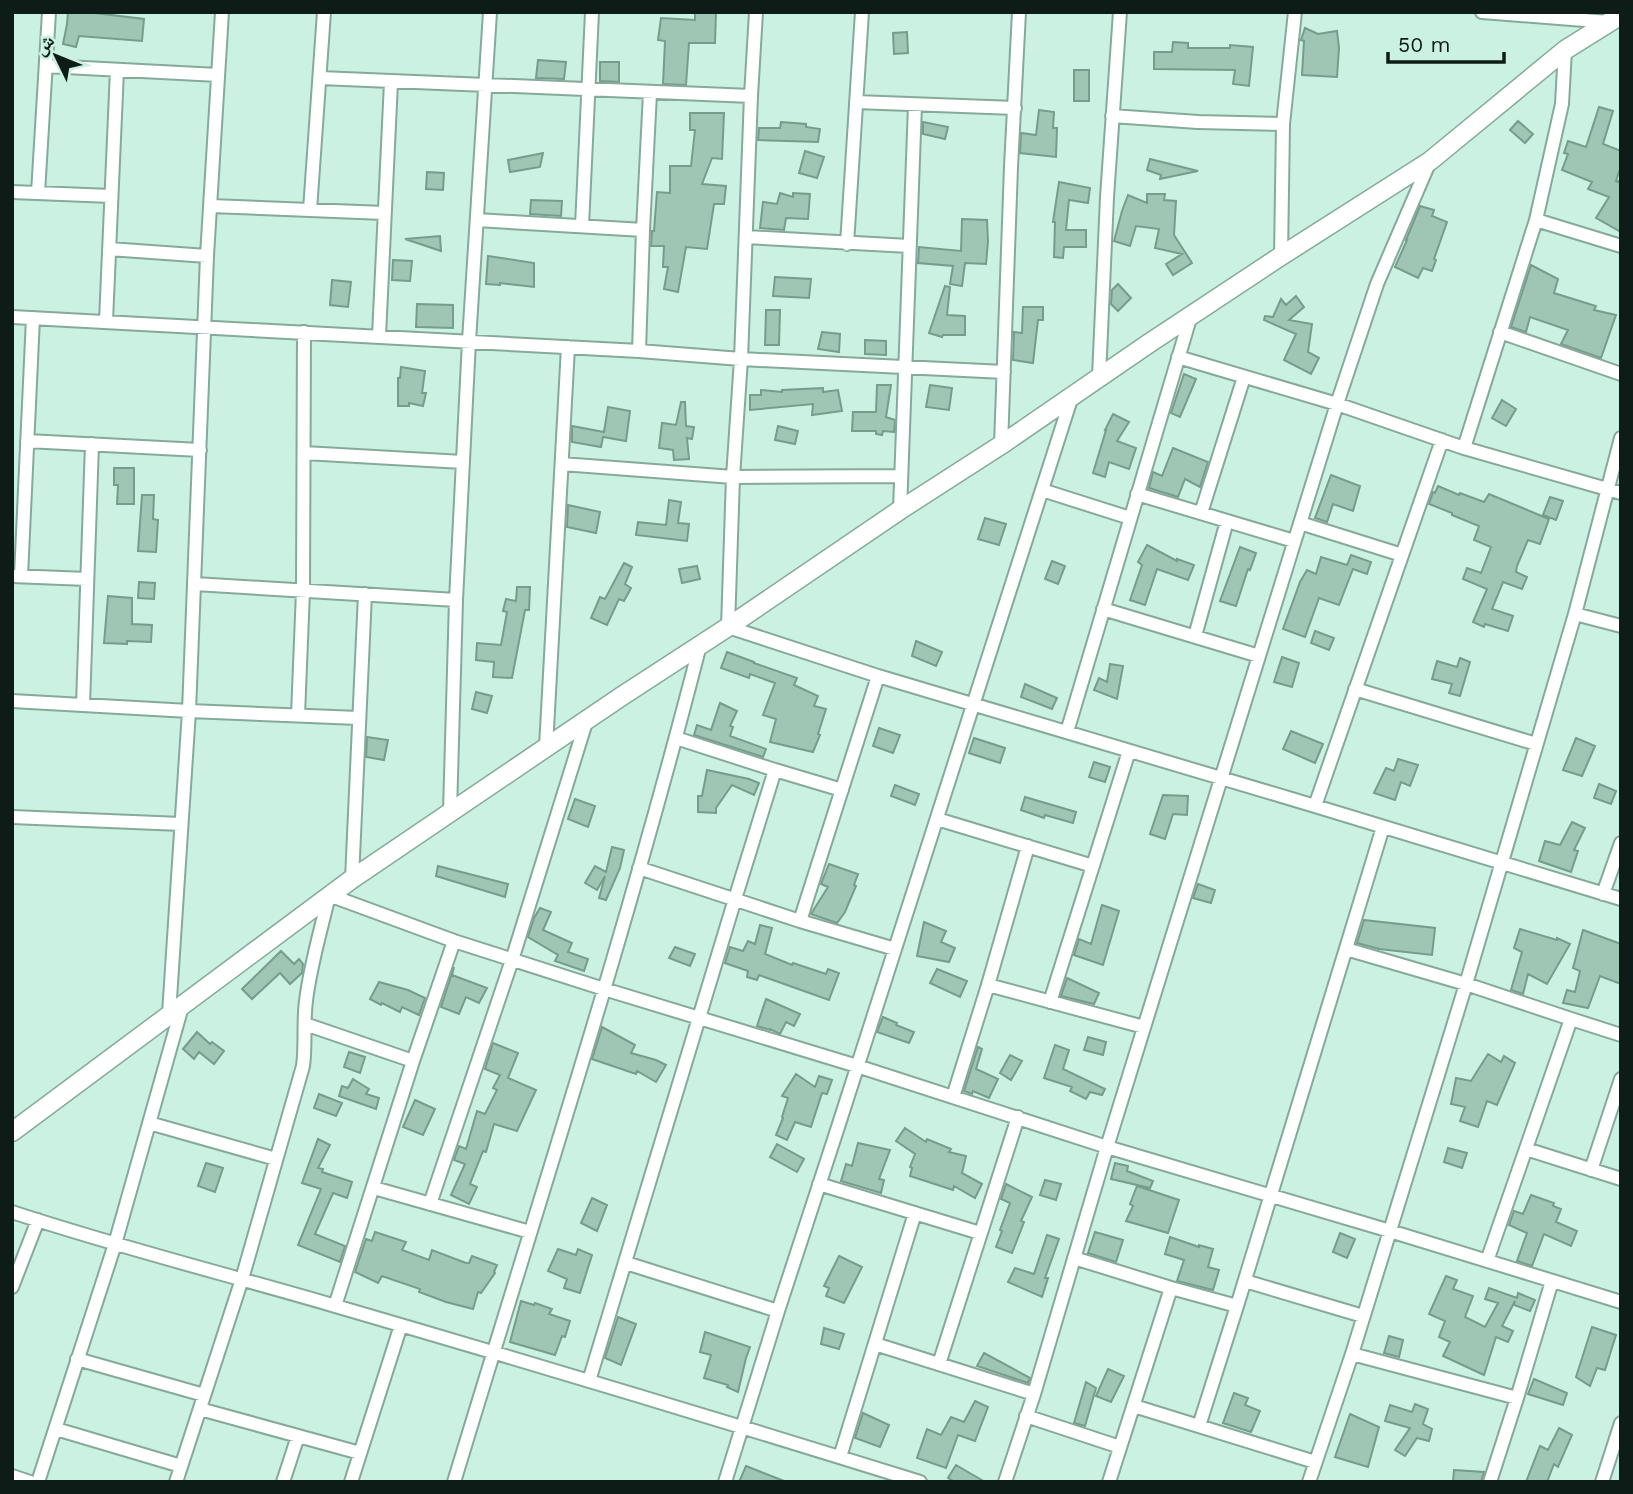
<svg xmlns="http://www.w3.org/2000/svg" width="1633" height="1494" viewBox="0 0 1633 1494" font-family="'Work Sans','Noto Naskh Arabic',sans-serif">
	<rect width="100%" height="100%" fill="#caf1e1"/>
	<!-- building -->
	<path fill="#9fc5b5" stroke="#779c8c" stroke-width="2" d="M68 12H86L144 19 142 41 79 36 76 47 63 44 67 24Z
		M695 12H716L715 43H689L686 85 663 84 665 41 658 40 661 18 695 20Z
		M1305 28 1318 34 1337 31 1339 48 1337 77 1302 75 1304 41 1301 40Z
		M907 32 908 53 894 54 893 33Z
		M1173 42 1188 43V48H1230V45L1253 47 1249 86 1233 84 1235 70 1154 69V52H1172Z
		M538 60 566 62 564 79 536 78Z
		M600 62H619V82L600 81Z
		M1074 70H1089V101H1074Z
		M1599 107 1613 111 1603 144 1621 151V166L1616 181 1618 182 1621 178V232L1596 218 1609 197 1588 189 1592 182 1562 170 1568 154 1564 153 1568 141 1586 147Z
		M1039 110 1054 112 1053 128H1057L1056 157 1020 153 1021 133 1036 135Z
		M690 113H724L722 159 712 158 702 184 726 186 724 204H714L707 249 686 247 678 292 664 289 668 267H663L664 246H651L652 231H654L657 192 670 193V166H691L695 130H690Z
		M1518 121 1533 134 1525 143 1510 130Z
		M781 122 806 124V127L820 129 818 142 758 140 759 128H780Z
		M923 122 948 127 945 139 923 134Z
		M805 151 824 157 817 178 799 173Z
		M543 153 540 167 510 172 508 160Z
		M1150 159 1198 171 1160 179 1161 175 1147 170Z
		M427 172 444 173 443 190 426 189Z
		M1059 182 1090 188 1088 203 1069 200 1066 230H1086V247H1064L1063 258 1054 257 1055 222H1053Z
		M780 193 793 197V193L810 194 808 219 786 218 784 230 760 228 763 202 777 204Z
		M1147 194H1165L1164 200 1176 201 1174 235 1192 263 1173 275 1166 264 1182 254 1155 248 1159 229 1136 226 1130 246 1114 241 1122 211 1128 195 1147 203Z
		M531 200 562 201 561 216 530 214Z
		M1420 206 1434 210 1432 216 1447 222 1434 259 1436 260 1432 271 1423 268 1418 278 1395 267 1407 240H1406Z
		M962 219 987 220 988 242 986 264 965 263 962 286 950 284 953 266 918 263 919 247 961 251Z
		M440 236 441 251 405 239Z
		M488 256 534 263V287L500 283V285L486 284Z
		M393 260 412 261 410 281 392 280Z
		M1531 265 1558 279 1554 293 1596 306 1594 310 1616 315 1601 358 1561 344 1568 330 1530 317 1526 332 1511 327Z
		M775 277 811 279 809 298 773 296Z
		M332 280 351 282 348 307 330 305Z
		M1118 284 1131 298 1118 311 1111 304 1112 290Z
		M945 286 950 287 947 315 965 316V335H943L942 337 929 333Z
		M1296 296 1304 307 1289 320 1312 324 1308 352 1319 358 1311 374 1284 360 1296 334 1264 320 1265 316 1273 317 1281 299 1286 305Z
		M417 304 453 305V328L416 327Z
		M1023 307H1043V320H1038L1033 363 1013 360 1014 332 1022 333Z
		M766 310H780L779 345H765Z
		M822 332 840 334 839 352 818 349Z
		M865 340 886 341V355L865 354Z
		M401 367 425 371 422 393H426L423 406 409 403V406H398V378H400Z
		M1184 374 1196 379 1180 417 1171 413Z
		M877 385H891L886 417 895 420 894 432 883 431 882 435 876 434V431H852L853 412H876Z
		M930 385 952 388 949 410 926 407Z
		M823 388V392L838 390 842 411 812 415 813 404 750 410V395H761V390L782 392V390Z
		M1502 400 1516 409 1506 426 1492 418Z
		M681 402H685L686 426 694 427 692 439 687 438 689 459 674 460 673 450 659 448 662 423 676 425Z
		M608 407 630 411 626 441 603 437 601 447 572 442V426L604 432Z
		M1113 414 1129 422 1117 441 1136 448 1129 469 1109 462 1105 477 1093 473 1106 430H1105Z
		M778 426 798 431 795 444 775 440Z
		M1173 448 1208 462 1200 487 1185 479 1178 497 1149 488 1153 472 1162 476Z
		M114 468H134V504H117L118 485H114Z
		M1331 475 1360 486 1353 511 1333 504 1327 522 1315 518Z
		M1438 486 1459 495 1460 493 1484 502 1489 494 1549 519 1540 544 1528 540 1517 566 1516 572 1527 577 1522 589 1503 582 1492 609 1513 616 1508 631 1485 624 1484 627 1473 622 1487 589 1463 579 1467 568 1481 573 1491 547 1474 540 1479 526 1452 515V513L1429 504 1433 492 1435 493Z
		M142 495H154L153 519 158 520 156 552 138 551Z
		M1550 497 1563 501 1556 520 1543 515Z
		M669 500 681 502 678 523 689 524 687 541 636 535 638 522 666 525Z
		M568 505 600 512 596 533 567 527Z
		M985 518 1006 524 999 545 978 539Z
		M1147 545 1177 561V559L1194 565 1188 580 1157 569 1145 605 1130 600 1142 565 1138 562Z
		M1240 547 1256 553 1250 570 1248 569 1236 606 1220 601Z
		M1351 555 1371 562 1367 574 1353 569 1339 605 1319 598 1305 637 1283 629 1300 582 1307 570 1316 574 1321 557 1347 565Z
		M1052 561 1065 566 1058 584 1045 579Z
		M624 563 632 567 625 584 631 588 624 601 619 599 607 625 591 618 600 597 605 599Z
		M697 566 700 579 682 583 679 569Z
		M139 582 155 583 154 599 138 598Z
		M517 587H530L529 610H525L512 678 493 677 494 662 476 660 477 643 501 645 507 612 503 611 506 599 516 601Z
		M108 596 132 598V624L152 625 151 642 127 641V644L104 643Z
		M1315 631 1334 638 1329 650 1311 643Z
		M916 641 942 652 936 666 912 656Z
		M727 652 754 662V663L797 678 794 685 818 696 814 706 826 709 818 734 820 735 813 752 770 742 776 719 763 715 775 683 750 674 749 678 721 668Z
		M1282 657 1299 663 1292 687 1274 682Z
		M1460 658 1470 662 1460 696 1449 693 1452 684 1432 679 1437 661 1457 667Z
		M1110 664 1123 666 1117 699 1094 690 1099 678 1107 682Z
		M1025 684 1057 698 1052 709 1021 697Z
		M476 692 492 696 487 713 472 709Z
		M720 703 737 711 730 726 733 727 730 736 766 749 763 757 694 735 697 725 711 730Z
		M879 728 900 735 893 753 873 746Z
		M1291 731 1323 744 1315 763 1283 749Z
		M367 737 388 740 384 760 366 757Z
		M974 738 1005 748 1000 763 969 753Z
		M1576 738 1595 746 1582 776 1563 770Z
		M1398 759 1418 765 1410 786 1401 782 1395 800 1374 793 1386 768 1394 771Z
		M1094 762 1110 767 1105 782 1089 777Z
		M707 770 749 779 759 783 754 795 732 785 716 808V813L698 812V796H702Z
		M1599 784 1616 791 1611 804 1594 798Z
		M895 785 919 794 915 805 891 796Z
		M1163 795 1188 796 1187 815 1173 814 1165 839 1150 834Z
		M1025 797 1076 812 1073 823 1045 815 1044 818 1021 810Z
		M575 799 595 806 588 827 568 819Z
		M1572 822 1585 828 1574 850 1578 851 1571 872 1539 861 1545 841 1560 845Z
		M612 847 624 850 620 868 606 900 599 898 605 876 597 890 585 883 595 866 606 872Z
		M829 864 858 874 854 885 856 886 845 912 837 923 811 914 828 887 821 884Z
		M438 866 508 884 505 897 436 876Z
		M1198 884 1215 890 1211 903 1193 898Z
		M1102 905 1119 911 1103 965 1074 955 1079 939 1091 944Z
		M540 908 551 912 543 930 572 943 568 952 588 959 584 971 555 961 558 955 528 937 534 918Z
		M1364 920 1435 928 1432 955 1379 949 1357 943Z
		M924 922 946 931 941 942 955 948 949 962 917 956Z
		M760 925 772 928 765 954 792 965 793 963 826 974 828 969 839 973 829 1000 759 975 757 980 747 977 748 971 725 963 730 947 743 951 748 941 755 944Z
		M1520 929 1557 940V938L1570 944 1547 984 1528 974 1523 994 1511 990 1522 952 1514 948Z
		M1583 930 1621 944V984L1600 976 1588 1008 1563 1003 1567 990 1575 992 1580 971 1573 968Z
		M675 947 695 954 690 966 669 958Z
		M281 951 294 964 299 959 303 964 302 973 290 984 280 973 252 999 242 989Z
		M454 967 452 975 487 988 479 1003 466 997 459 1014 441 1007Z
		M937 969 967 981 960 997 930 983Z
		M1067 978 1099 993 1094 1004 1061 996Z
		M379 982 408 990 425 998 419 1015 402 1007 400 1012 382 1003 381 1005 370 999Z
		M766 999 800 1014 794 1026 786 1022 780 1034 770 1029V1030L757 1026Z
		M883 1017 897 1023 896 1025 914 1032 909 1043 877 1032Z
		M602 1027 635 1045 631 1053 656 1060 666 1065 656 1082 637 1071 636 1074 592 1059Z
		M197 1032 210 1044 212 1042 224 1051 214 1064 199 1052 194 1059 183 1049Z
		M1088 1037 1106 1042 1103 1055 1084 1050Z
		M493 1043 518 1053 508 1078 536 1090 517 1131 494 1124 486 1152 483 1151 470 1184 477 1187 469 1204 451 1195 465 1164 454 1160 459 1146 466 1149 477 1111 485 1114 497 1090 493 1088 500 1075 485 1069Z
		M1055 1045 1069 1050 1063 1069 1105 1089 1102 1095 1090 1092 1086 1099 1070 1091 1072 1087 1044 1078Z
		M978 1047 982 1049 976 1069 998 1079 989 1098 973 1091 972 1094 964 1091Z
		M349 1052 365 1057 360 1073 344 1067Z
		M1488 1054 1501 1062 1504 1056 1515 1063 1497 1105 1487 1101 1478 1127 1460 1121 1465 1107 1451 1104 1456 1078 1471 1081Z
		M1010 1055 1022 1061 1011 1080 1000 1073Z
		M796 1074 815 1087 819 1076 832 1080 827 1094 822 1093 811 1127 795 1122 787 1140 776 1135 783 1118 782 1117 788 1098 782 1096Z
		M353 1079 369 1089 366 1094 379 1098 376 1109 339 1096 342 1086 348 1088Z
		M319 1094 342 1103 336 1116 314 1108Z
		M415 1100 435 1109 423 1135 403 1127Z
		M905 1128 926 1142 927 1139 951 1149 949 1152 966 1156 962 1173 982 1184 975 1198 954 1186 953 1190 910 1176 912 1168 910 1167 915 1154 896 1141Z
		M318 1139 330 1145 318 1168 323 1169 322 1172 352 1182 347 1198 333 1193 315 1234 345 1246 340 1262 298 1245 321 1189 302 1183Z
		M858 1143 890 1150 879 1179 884 1180 881 1193 841 1181 846 1164 852 1166Z
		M777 1144 804 1159 797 1172 770 1157Z
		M1448 1148 1467 1153 1462 1168 1444 1162Z
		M206 1163 223 1168 215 1192 198 1186Z
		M1115 1163 1128 1166 1127 1171 1153 1181 1150 1188 1111 1179Z
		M1045 1180 1061 1184 1056 1200 1040 1195Z
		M1006 1184 1032 1197 1021 1221 1024 1222 1012 1253 996 1247 1002 1231 1000 1230 1010 1203 1001 1199Z
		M1137 1186 1179 1200 1168 1233 1126 1221 1133 1206 1130 1204Z
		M1531 1195 1554 1203 1553 1206 1561 1209 1556 1222 1577 1231 1571 1246 1544 1234 1532 1266 1517 1261 1527 1233 1509 1225 1514 1211 1523 1214Z
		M592 1198 607 1205 597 1231 581 1223Z
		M375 1232 406 1242 402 1250 429 1260 432 1250 466 1263H469L472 1256 497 1265 494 1272 495 1273 481 1293 478 1292 473 1309 446 1302 419 1292 420 1289 382 1276 378 1283 355 1272 366 1239 372 1241Z
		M1095 1232 1123 1240 1116 1262 1088 1253Z
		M1340 1233 1355 1239 1347 1258 1333 1252Z
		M1047 1235 1059 1239 1045 1278H1048L1042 1297 1008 1282 1015 1268 1034 1274Z
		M1170 1237 1199 1247V1245L1213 1249 1208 1267 1219 1270 1213 1290 1177 1281 1184 1260 1165 1254Z
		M558 1249 576 1255 578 1249 592 1255 580 1293 564 1288 567 1279 548 1271Z
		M839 1256 862 1267 844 1303 826 1296 829 1288 824 1286Z
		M1446 1276 1457 1280 1453 1289 1473 1296 1465 1317 1485 1327 1498 1303 1485 1299 1489 1288 1517 1298 1518 1293 1535 1300 1530 1311 1514 1305 1515 1301 1502 1326 1513 1331 1508 1342 1496 1337 1484 1375 1443 1356 1450 1342 1439 1337 1445 1321 1429 1314Z
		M521 1301 534 1305 535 1303 552 1309 549 1314 570 1321 565 1337 562 1336 555 1355 510 1342Z
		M618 1317 636 1324 621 1365 605 1358Z
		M1592 1327 1616 1335 1605 1370 1597 1368 1590 1386 1576 1377Z
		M824 1328 844 1334 839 1349 821 1344Z
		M705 1332 750 1347 746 1358 738 1392 727 1387 728 1385 704 1378 711 1355 700 1352Z
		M1389 1336 1403 1340 1399 1357 1384 1353Z
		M984 1353 1030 1378 1028 1383 977 1366Z
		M1108 1369 1124 1376 1111 1402 1096 1396Z
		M1534 1379 1567 1393 1563 1405 1528 1394Z
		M1086 1382 1096 1388 1085 1426 1074 1423Z
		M1234 1393 1248 1398 1245 1405 1260 1411 1251 1432 1223 1423Z
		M975 1401 988 1407 975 1441 958 1435 946 1468 917 1458 927 1429 941 1435 951 1417 964 1422Z
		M1415 1404 1428 1409 1423 1424 1432 1429 1429 1441 1417 1438 1405 1456 1395 1450 1410 1428 1385 1421 1390 1405 1412 1412Z
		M863 1413 889 1425 880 1447 855 1438Z
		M1350 1414 1379 1427 1368 1467 1335 1457Z
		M1559 1428 1572 1435 1558 1467 1554 1464 1547 1482H1526L1540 1446 1548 1450Z
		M956 1465 985 1482H955L948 1478Z
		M746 1466 784 1481V1482H739Z
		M1454 1470 1484 1472 1481 1482H1453Z"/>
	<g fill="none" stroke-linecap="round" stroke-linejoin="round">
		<!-- street casing -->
		<g stroke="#85aa9a" stroke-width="16">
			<path id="street" d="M756 12 751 96 741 359 733 477 728 627 878 676 1315 806 1621 899
				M1482 12 1609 22
				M46 66 218 75
				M320 78 751 96
				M856 102 1015 108
				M1112 116 1198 122 1283 124
				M12 192 111 196
				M38 193 49 12
				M211 206 384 213
				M310 210 324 12
				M477 220 643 230
				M1536 220 1621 246
				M582 226 592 12
				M746 237 909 246
				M847 244 862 12
				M109 249 207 256
				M1281 256 1283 124 1295 12
				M12 317 639 351 741 359 1004 372
				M106 321 117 70
				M1500 332 1621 374
				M379 336 391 82
				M639 351 643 230 650 93
				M1178 357 1337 404 1464 448 1621 493
				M1099 377 1107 197 1120 12
				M27 441 200 450
				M1001 445 1011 167 1019 12
				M1464 448 1536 220 1562 104 1565 50
				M304 453 463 462
				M562 464 733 477 901 476
				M1042 490 1130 518
				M1137 494 1294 541
				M900 510 915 105
				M1201 513 1244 377
				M1300 523 1402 555
				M12 576 87 579
				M21 576 33 318
				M195 584 456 600
				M1103 609 1259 656
				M1575 614 1621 626
				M1195 636 1227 521
				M1355 689 1536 744
				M12 701 189 711 358 718
				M83 705 92 444
				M298 715 303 591 304 332
				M1067 732 1191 315
				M676 738 775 770 842 790
				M546 747 568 347
				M1315 806 1442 440
				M450 812 456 600 469 341 490 12
				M12 817 181 824
				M937 819 1093 866
				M639 868 800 921 895 949
				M352 879 365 594
				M1603 894 1621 843
				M800 921 878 676
				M1346 949 1466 984 1571 1019 1621 1035
				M988 985 1144 1027
				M1050 1002 1129 751
				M169 1014 189 711 207 256 222 12
				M305 1024 413 1061
				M953 1097 988 985 1028 846
				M149 1123 276 1159
				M1526 1149 1621 1179
				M1591 1170 1621 1079
				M819 1184 980 1233
				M374 1188 530 1232
				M430 1204 512 960 587 719
				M12 1212C118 1247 226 1274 332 1305 528 1362 724 1421 920 1482
				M1074 1258 1171 1288 1237 1306
				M1487 1261 1571 1019
				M626 1263 778 1311
				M1245 1281 1363 1316
				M12 1287 38 1220
				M335 1306 413 1061 454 941
				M875 1344 1034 1394
				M1352 1354 1517 1398
				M77 1359 204 1395
				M939 1364 1018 1117
				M589 1381 735 899 775 770
				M1134 1406 1315 1462
				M200 1409 360 1453
				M1026 1416 1120 1447
				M1199 1426 1237 1306 1383 827
				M56 1429 181 1466
				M840 1457 915 1213
				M12 1476 30 1482
				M38 1482 115 1244 183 1003
				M176 1482 242 1279 303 1066C306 1045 303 1023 306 1001 310 966 321 930 329 895L454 941 604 989 857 1066 1107 1147 1390 1231 1621 1302
				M283 1482 298 1436
				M351 1482 401 1325
				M454 1482C538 1204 628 927 700 645
				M725 1482 778 1311 838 1127 1072 396
				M1005 1482 1034 1394 1107 1147 1337 404 1377 284 1430 161
				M1109 1482 1171 1288
				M1309 1482 1352 1354 1466 984 1575 614 1621 438
				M1490 1482 1517 1398 1552 1281
				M1602 1482 1621 1423"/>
		</g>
		<!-- secondary casing -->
		<g stroke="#85aa9a" stroke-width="21">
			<path id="secondary" d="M12 1132 352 879 622 696 728 627 900 510 1001 445 1148 344 1281 256 1430 161 1565 50 1621 15"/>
		</g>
		<!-- street -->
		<use href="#street" stroke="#fff" stroke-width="12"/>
		<!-- secondary -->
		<use href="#secondary" stroke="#fff" stroke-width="18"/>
	</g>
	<!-- border -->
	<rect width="1633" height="1494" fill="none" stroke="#0d1c16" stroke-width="28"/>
	<!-- north arrow -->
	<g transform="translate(56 56) rotate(313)" stroke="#caf1e1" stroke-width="5" paint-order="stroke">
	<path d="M0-5L12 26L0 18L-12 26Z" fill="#0d1c16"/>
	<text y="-10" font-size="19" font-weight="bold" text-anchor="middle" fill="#0d1c16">ش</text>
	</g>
	<!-- scale -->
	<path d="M1388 52v10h116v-10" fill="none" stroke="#0d1c16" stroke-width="3.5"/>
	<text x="1398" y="52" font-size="21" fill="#0d1c16" stroke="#caf1e1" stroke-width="5" paint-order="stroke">50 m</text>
</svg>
